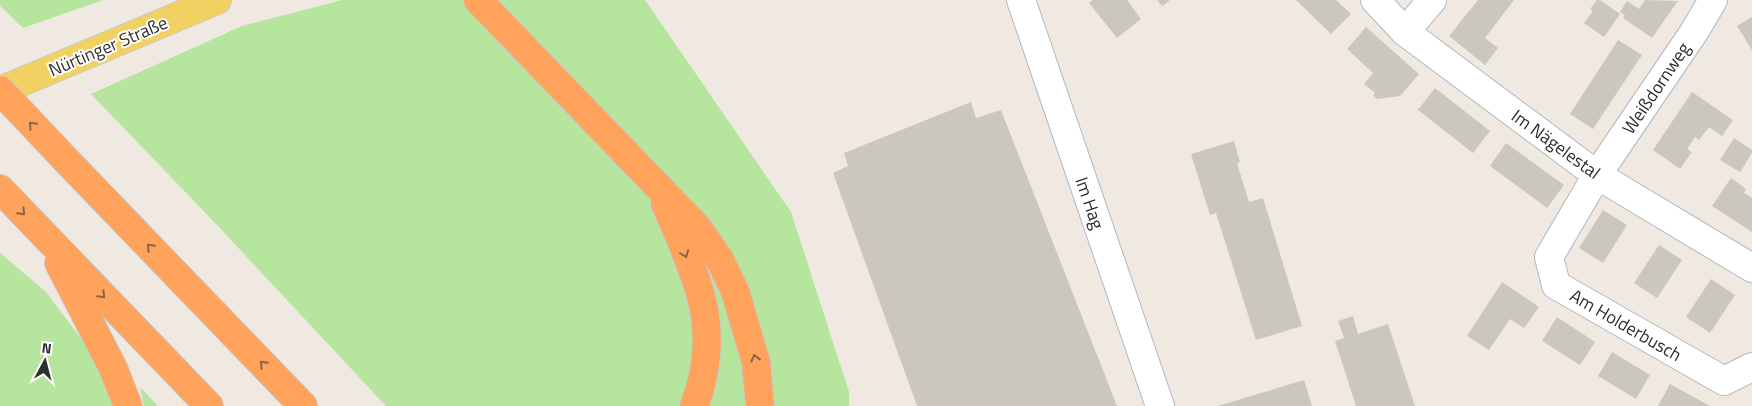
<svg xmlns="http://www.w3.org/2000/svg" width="1752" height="406" viewBox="0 0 1752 406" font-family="'Titillium Web',sans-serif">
	<rect width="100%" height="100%" fill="#efe9e1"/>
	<!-- green -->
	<path fill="#b6e59e" d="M0 0H103L23 28 0 6Z
		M342 0H645L791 212 849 392V406H386L217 225 91 94 242 26Z
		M0 253 46 292 89 349 116 406H0Z
		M140 387 158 406H144Z"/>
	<!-- building -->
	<path fill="#cbc7bf" d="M1093 0H1127L1141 19 1117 38 1089 3Z
		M1157 0H1170L1162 6Z
		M1296 0H1336L1351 14 1331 34Z
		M1478 0H1514L1485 38 1498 48 1485 65 1449 36Z
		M1597 0H1600L1620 14 1604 37 1584 23 1593 11 1590 9Z
		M1645 0 1678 1 1652 38 1623 18 1625 15 1620 12 1627 1 1639 9Z
		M1752 17V50L1737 26Z
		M1366 27 1419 74 1400 96 1377 99 1373 95 1375 93 1364 84 1373 73 1347 49Z
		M1618 40 1642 55 1593 129 1570 114Z
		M1435 88 1490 131 1473 153 1418 110Z
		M1692 92 1733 120 1722 136 1709 127 1699 140 1695 137 1687 149 1692 152 1680 169 1653 150Z
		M971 102 976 118 1001 110 1117 406H917L833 173 848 166 844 153Z
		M1734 138 1752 150V153L1740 172 1720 160Z
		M1234 141 1240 162 1237 163 1249 202 1263 198 1302 326 1256 340 1216 213 1210 215 1191 154Z
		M1506 143 1564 185 1547 208 1490 166Z
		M1731 178 1746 189 1744 193 1752 198V232L1712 206Z
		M1603 210 1627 225 1603 263 1579 248Z
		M1659 245 1682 260 1657 298 1634 283Z
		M1711 279 1735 295 1710 333 1686 317Z
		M1502 282 1539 307 1524 328 1510 319 1489 350 1467 336Z
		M1353 316 1358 334 1388 324 1415 406H1356L1335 341 1344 338 1338 321Z
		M1557 317 1595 342 1580 365 1542 341Z
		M1612 352 1650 375 1636 399 1598 376Z
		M1304 380 1312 406H1218Z
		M1670 384 1710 406H1658Z"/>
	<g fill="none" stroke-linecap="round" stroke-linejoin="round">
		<!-- minor casing -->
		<g stroke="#b4b7c1" stroke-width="30">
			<path id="minor" d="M1021 0 1160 406
				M1375 0 1405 32 1597 175 1752 268
				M1713 0 1694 32 1597 175 1549 257 1556 285 1724 381 1752 367
				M1405 32 1432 0"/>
		</g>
		<!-- primary casing -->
		<g stroke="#c9c9c9" stroke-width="30">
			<path id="primary" d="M0 91 217 0"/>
		</g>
		<!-- motorway casing -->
		<g stroke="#c9c9c9" stroke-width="30">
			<path id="motorway" d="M478 0 698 228 720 260 735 291 756 362 760 406
				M65 159 303 406
				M0 189 209 406
				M665 203C677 231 692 264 700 293 711 329 708 371 694 406
				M59 263 113 368 128 406"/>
		</g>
		<!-- minor -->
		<use href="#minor" stroke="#fff" stroke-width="28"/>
		<!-- primary -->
		<use href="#primary" stroke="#f2d163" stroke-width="28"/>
		<!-- motorway -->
		<use href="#motorway" stroke="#ffa35c" stroke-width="28"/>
		<!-- motorway-bridge casing -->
		<g stroke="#c9c9c9" stroke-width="30" stroke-linecap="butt">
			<path id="motorway-bridge" d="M0 90 65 159"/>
		</g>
		<!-- motorway-bridge -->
		<use href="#motorway-bridge" stroke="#ffa35c" stroke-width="28"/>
	</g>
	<!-- one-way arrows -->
	<defs><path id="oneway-chevron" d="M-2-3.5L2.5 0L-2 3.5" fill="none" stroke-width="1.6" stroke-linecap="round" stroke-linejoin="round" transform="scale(1.25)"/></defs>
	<g stroke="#8c6343">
		<use href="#oneway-chevron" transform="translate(32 125) rotate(-133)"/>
		<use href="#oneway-chevron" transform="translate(22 212) rotate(46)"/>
		<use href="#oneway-chevron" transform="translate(150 247) rotate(-134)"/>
		<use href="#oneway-chevron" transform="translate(685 254) rotate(69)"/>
		<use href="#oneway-chevron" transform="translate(102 295) rotate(46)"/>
		<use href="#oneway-chevron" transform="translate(755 358) rotate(-104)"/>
		<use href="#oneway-chevron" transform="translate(263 364) rotate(-134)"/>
	</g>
	<g text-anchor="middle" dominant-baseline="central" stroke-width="4" stroke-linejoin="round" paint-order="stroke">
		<!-- street labels -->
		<g font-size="18" fill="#2e2e2e" stroke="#fff">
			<text transform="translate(108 46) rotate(-23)">Nürtinger Straße</text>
			<text transform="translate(1656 88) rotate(-56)">Weißdornweg</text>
			<text transform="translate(1556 144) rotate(36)">Im Nägelestal</text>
			<text transform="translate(1090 203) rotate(71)">Im Hag</text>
			<text transform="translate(1626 325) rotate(30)">Am Holderbusch</text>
		</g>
	</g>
	<!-- north arrow -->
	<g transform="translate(45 361) rotate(7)" stroke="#ffffff" stroke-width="4" paint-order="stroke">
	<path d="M0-4L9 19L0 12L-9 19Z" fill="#2e2e2e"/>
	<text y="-8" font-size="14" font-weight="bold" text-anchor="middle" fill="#2e2e2e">N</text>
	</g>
</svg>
